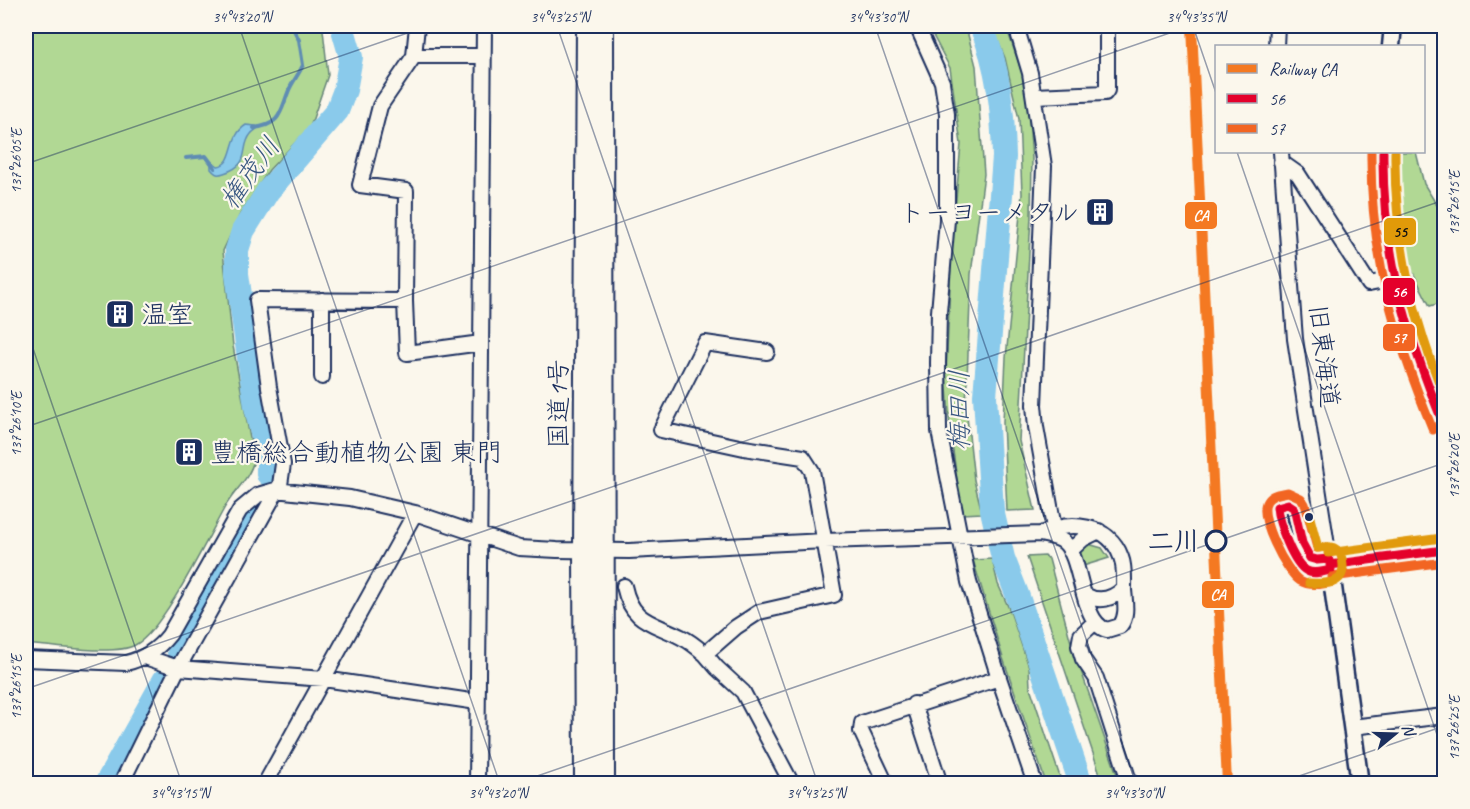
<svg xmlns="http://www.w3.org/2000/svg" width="1470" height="809" viewBox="0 0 1470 809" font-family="Caveat,'Klee One',sans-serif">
	<rect width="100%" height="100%" fill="#fbf7ec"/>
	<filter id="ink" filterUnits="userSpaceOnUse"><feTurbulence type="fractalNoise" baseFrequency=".0167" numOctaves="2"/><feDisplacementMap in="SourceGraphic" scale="12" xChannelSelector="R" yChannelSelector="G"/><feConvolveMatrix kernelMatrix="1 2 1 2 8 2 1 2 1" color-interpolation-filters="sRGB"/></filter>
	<g filter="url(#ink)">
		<!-- green -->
		<path fill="#b1d894" stroke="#668479" stroke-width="1.5" d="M26 26H322L323 30 328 75 310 127 269 170 240 214 223 251 233 346 254 460C250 478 234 491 225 507 208 537 163 631 135 645 115 656 51 646 26 644Z
			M928 26H963L967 31 976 66 984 174 971 274 966 407 974 480 982 513 962 514 950 430 946 373 952 243 961 144 950 68Z
			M992 26H1006L1022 73 1028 107 1032 159 1031 216 1019 441 1035 510 1007 511 1003 422 1006 358 1022 194 1019 119 1005 58Z
			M1400 152H1416L1424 184 1444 217V302L1430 306 1399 245Z
			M1088 544 1102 548 1109 558 1083 566C1079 555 1078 552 1088 544Z
			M1045 556 1049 559 1070 639 1120 783H1103L1027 557Z
			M992 559 998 584 1010 611 1029 667 1030 687 1062 783H1046L1003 658 973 560Z"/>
		<!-- water -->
		<path fill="#8acaeb" stroke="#5e8cb3" stroke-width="1.5" d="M246 125 256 126 258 128C256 130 253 131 251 134 239 148 253 164 224 173 218 175 216 175 211 169V165L213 162 218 166C236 163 227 137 246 125Z"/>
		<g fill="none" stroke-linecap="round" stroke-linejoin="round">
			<!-- stream -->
			<path stroke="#5e8cb3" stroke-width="4" d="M254 128C282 124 280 112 289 90 293 81 299 74 303 65L299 40 292 26
				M186 158 206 156 215 168"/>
			<!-- river -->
			<path stroke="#8acaeb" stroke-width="24" d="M981 26C999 66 1003 113 1004 157L985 396 992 510 1003 558 1017 594 1081 784
				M268 474V460L256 407 237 274V250L243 231 268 191 337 111 345 90 351 57 342 26
				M179 652 252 518
				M106 784 165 679"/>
			<!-- minor casing -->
			<g stroke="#1b2f5e" stroke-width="18">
				<path id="minor" d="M917 26 942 82 947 114V220L939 312 938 363 939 431 969 582 999 678 1035 784
					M1016 26 1030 73 1044 166 1034 405 1036 427 1054 528
					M1276 46 1277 26
					M414 56 417 26
					M1034 96 1105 93 1107 90V26
					M1281 152 1295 339 1330 565 1444 550
					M1281 162 1298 174 1369 284 1394 279
					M322 300V377
					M405 301 407 353 481 343
					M1070 551 1083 539 1099 531
					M1329 559C1323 560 1316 562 1310 558 1302 553 1297 519 1294 508L1288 504 1277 507C1275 519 1297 565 1307 571 1313 574 1324 571 1331 570
					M624 586C632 623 652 622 681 637 690 641 697 647 705 654L736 627 759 612 834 595 812 471 803 457 744 448 661 430 705 343 767 352
					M1085 595C1099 603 1113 599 1124 588
					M1095 622 1081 635 1079 646 1083 659 1096 678 1130 784
					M705 654 717 668 743 692 792 784
					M145 657 178 668 324 679 477 702
					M26 659 126 663C144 659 157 650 169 635L240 510 258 495 275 490 350 498 415 513 519 548 557 550 629 551 825 541 1041 534C1048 536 1058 537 1064 542 1083 558 1080 623 1107 630L1120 626C1128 616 1125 602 1124 590 1124 579 1125 567 1121 557 1109 523 1069 520 1041 534
					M914 704 940 784
					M1352 727 1444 716
					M121 784 178 668 280 485 283 464 269 387 257 300 405 301 406 191 360 185 380 106 414 56H483
					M265 784 415 513
					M477 784 484 26
					M886 784 861 731 862 723 999 678"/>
			</g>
			<!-- major casing -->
			<g stroke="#1b2f5e" stroke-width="21">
				<path id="major" d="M1391 46 1393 26
					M1383 152C1378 246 1407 339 1444 425
					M1330 565 1360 784"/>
			</g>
			<!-- highway casing -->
			<g stroke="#1b2f5e" stroke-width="24">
				<path id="highway" d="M603 26 604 784
					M585 784 584 550 587 26"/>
			</g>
			<!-- minor -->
			<use href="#minor" stroke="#fbf7ec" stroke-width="14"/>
			<!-- major -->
			<use href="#major" stroke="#fbf7ec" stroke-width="16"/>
			<!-- highway -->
			<use href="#highway" stroke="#fbf7ec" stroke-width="20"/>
			<!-- bus-1 casing -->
			<g stroke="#fbf7ec" stroke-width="14">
				<path id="bus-1" d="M1383 152C1382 252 1406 333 1444 425
					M1329 559 1317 560 1310 558 1302 543 1294 508 1288 504 1277 507C1278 522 1293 564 1307 571 1314 575 1324 571 1331 570
					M1330 565 1444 550"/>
			</g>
			<!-- bus-2 casing -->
			<g stroke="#fbf7ec" stroke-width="14">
				<path id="bus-2" d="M1371 152C1370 254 1394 336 1433 430
					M1327 547 1317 548 1305 504 1301 498 1288 492C1281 493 1271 494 1267 501 1257 516 1286 572 1300 581 1310 587 1323 584 1333 582
					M1332 577 1444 562"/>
			</g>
			<!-- bus-3 casing -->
			<g stroke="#fbf7ec" stroke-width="14">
				<path id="bus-3" d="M1395 152C1394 237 1412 317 1444 395
					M1328 553 1442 538
					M1309 583C1317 583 1330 585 1337 580 1346 575 1344 556 1337 550 1332 545 1324 547 1318 548L1310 518"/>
			</g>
			<!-- bus-1 -->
			<use href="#bus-1" stroke="#e4002b" stroke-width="9"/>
			<!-- bus-2 -->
			<use href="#bus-2" stroke="#f26522" stroke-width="9"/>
			<!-- bus-3 -->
			<use href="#bus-3" stroke="#e19a09" stroke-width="9"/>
			<!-- rail-1 casing -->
			<g stroke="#fbf7ec" stroke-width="15">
				<path id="rail-1" d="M1192 26 1227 784"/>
			</g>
			<!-- rail-1 -->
			<use href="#rail-1" stroke="#f47921" stroke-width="10"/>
		</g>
	</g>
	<!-- ticks -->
	<path fill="none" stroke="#1b2f5e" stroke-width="1.5" stroke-opacity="0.45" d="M239 26 500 784M557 26 818 784M875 26 1136 784M1193 26 1216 93M1237 152 1444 755M26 164 428 26M26 328 182 784M26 427 1190 26M26 689 1444 200M514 784 1444 463M1276 784 1444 726"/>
	<!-- icons -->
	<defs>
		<g id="building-square" transform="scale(1.5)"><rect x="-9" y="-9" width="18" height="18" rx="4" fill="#1b2f5e" stroke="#fbf7ec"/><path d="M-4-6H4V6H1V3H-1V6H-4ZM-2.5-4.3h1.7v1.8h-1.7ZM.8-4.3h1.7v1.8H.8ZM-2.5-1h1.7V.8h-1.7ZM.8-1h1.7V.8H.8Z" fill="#fff"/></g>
	</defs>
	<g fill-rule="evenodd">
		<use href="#building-square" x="1100" y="212"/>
		<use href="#building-square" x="120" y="314"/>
		<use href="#building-square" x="189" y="452"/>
	</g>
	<!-- markers -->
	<circle fill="#1b2f5e" stroke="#fbf7ec" stroke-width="2" cx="1309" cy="517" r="5"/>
	<circle fill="#fbf7ec" stroke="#1b2f5e" stroke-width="3" cx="1216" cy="541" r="10"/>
	<g text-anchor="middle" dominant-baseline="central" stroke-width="4.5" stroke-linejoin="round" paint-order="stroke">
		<!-- poi labels -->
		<g font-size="26" fill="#1b2f5e" stroke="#fbf7ec" text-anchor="start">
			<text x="1079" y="212" text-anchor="end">トーヨーメタル</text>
			<text x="141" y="314">温室</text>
			<text x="210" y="452">豊橋総合動植物公園 東門</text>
		</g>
		<!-- street labels -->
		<g font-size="26" fill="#1b2f5e" stroke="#fbf7ec">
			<text transform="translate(1324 356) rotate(83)">旧東海道</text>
			<text transform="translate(558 404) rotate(-90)">国道1号</text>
		</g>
		<!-- stop labels -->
		<g font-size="26" font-weight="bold" fill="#1b2f5e" stroke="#fbf7ec" text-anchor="end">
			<text x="1200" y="541">二川</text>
		</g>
		<!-- water labels -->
		<g font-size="27" font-style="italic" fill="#375681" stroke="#fbf7ec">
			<text transform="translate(250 173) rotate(-54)">権茂川</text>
			<text transform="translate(959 410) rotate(-90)">梅田川</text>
		</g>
	</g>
	<g stroke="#fbf7ec" stroke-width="2">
		<rect x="1184" y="201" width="34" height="29" rx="6" fill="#f47921"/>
		<rect x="1383" y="217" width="34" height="29" rx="6" fill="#e19a09"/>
		<rect x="1382" y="277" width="34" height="29" rx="6" fill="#e4002b"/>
		<rect x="1382" y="323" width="34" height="29" rx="6" fill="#f26522"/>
		<rect x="1201" y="580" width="34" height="29" rx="6" fill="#f47921"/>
	</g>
	<g font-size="16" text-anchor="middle" font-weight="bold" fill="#fff">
		<text x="1201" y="221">CA</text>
		<text x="1399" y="297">56</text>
		<text x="1399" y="343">57</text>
		<text x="1218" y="600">CA</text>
	</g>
	<g font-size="16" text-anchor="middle" font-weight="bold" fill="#111">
		<text x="1400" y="237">55</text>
	</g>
	<!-- margin -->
	<rect width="1470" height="809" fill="none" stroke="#fbf7ec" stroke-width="66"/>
	<!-- legend -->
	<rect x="1215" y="45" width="210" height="108" fill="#fbf7ec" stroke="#a1a7b3" stroke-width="1.5"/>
	<rect x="1227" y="64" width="30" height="9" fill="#f47921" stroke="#a1a7b3" stroke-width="1.5"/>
	<text x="1269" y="75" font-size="18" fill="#1b2f5e">Railway CA</text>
	<rect x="1227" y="94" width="30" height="9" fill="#e4002b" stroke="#a1a7b3" stroke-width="1.5"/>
	<text x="1269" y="105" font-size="18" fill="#1b2f5e">56</text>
	<rect x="1227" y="124" width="30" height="9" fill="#f26522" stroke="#a1a7b3" stroke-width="1.5"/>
	<text x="1269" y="135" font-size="18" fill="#1b2f5e">57</text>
	<!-- north arrow -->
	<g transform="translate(1395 734) rotate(71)" stroke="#fbf7ec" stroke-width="4.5" paint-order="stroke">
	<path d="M0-4.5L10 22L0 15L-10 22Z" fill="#1b2f5e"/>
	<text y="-9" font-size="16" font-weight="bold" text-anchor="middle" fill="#1b2f5e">N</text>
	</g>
	<rect x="33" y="33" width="1404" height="743" fill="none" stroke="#1b2f5e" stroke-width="2"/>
	<g font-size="15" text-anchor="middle" fill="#1b2f5e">
		<text x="242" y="22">34°43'20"N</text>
		<text x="560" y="22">34°43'25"N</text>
		<text x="878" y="22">34°43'30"N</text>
		<text x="1196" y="22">34°43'35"N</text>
		<text transform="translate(16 161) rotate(-90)" y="5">137°26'05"E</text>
		<text transform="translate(1454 203) rotate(-90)" y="5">137°26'15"E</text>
		<text transform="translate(16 424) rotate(-90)" y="5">137°26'10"E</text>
		<text transform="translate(1454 466) rotate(-90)" y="5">137°26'20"E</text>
		<text transform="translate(16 687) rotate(-90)" y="5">137°26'15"E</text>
		<text transform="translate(1454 728) rotate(-90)" y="5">137°26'25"E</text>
		<text x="180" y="798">34°43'15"N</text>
		<text x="498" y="798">34°43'20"N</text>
		<text x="816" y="798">34°43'25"N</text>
		<text x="1134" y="798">34°43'30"N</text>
	</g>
</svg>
